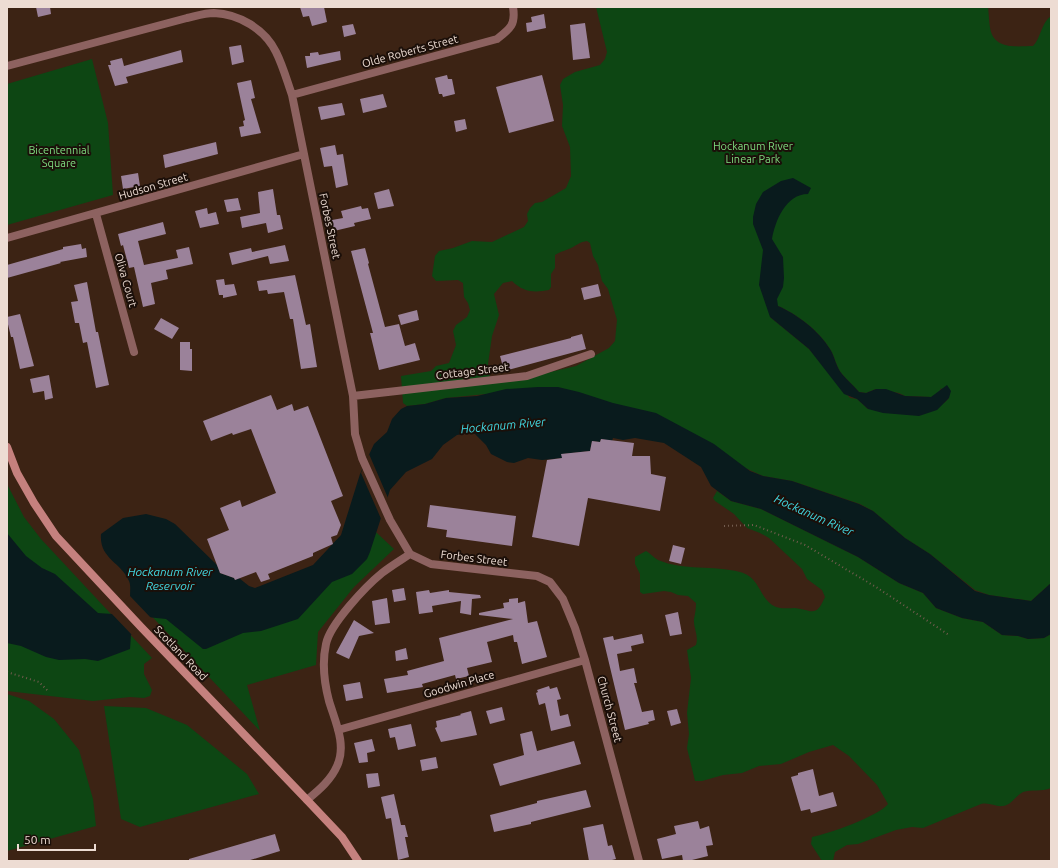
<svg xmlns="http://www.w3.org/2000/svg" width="1058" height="868" viewBox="0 0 1058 868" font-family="Ubuntu,sans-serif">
	<rect width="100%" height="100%" fill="#3c2314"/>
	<!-- green -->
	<path fill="#0d4613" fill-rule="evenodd" d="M596 7H988C989 15 989 25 991 32 997 50 1018 46 1033 46 1041 38 1041 23 1051 16V583L1031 601 989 595 975 590 930 554 905 538 873 511 860 504 792 481 763 476 692 444 486 394 446 398 425 404 407 406 403 403 401 376 431 371 436 366 449 363 456 345 453 331 456 325 467 317 470 310 468 303 464 297 463 283 458 280 436 281 432 276 435 256 439 251 453 248 472 241 492 242 524 227 528 221 527 214 530 208 535 203 542 202 566 188 571 176 570 147 562 126 563 105 560 85 563 79 575 72 600 65 605 59 607 52ZM587 241 590 243 593 256 598 265 602 281 608 289 617 320 615 341 609 348 576 366 533 376 490 378 488 364 492 336 499 315 494 294 503 283 512 281C523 292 534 293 549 290L551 287V274L555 268V255C561 251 565 251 571 248 577 245 580 242 587 241ZM778 306C797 314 819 331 830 349 835 357 836 367 842 374 847 380 854 386 859 392L866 393 876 389 899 393 905 396 931 397 938 394 941 388 949 398 944 403 868 409 857 399 850 398 809 349 770 317Z
		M92 59 108 123 113 195 7 225V84Z
		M7 484 24 517 41 539 152 658 144 664V674L152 690 150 696 144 698 130 697 93 701 7 691Z
		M717 491 731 501 761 509 858 557 899 583 923 593 936 608 962 618 983 622 1002 635 1018 636 1028 639 1044 638 1051 634V788C1041 792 1031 789 1023 792 1015 796 1012 805 1003 806 995 807 990 802 981 804L923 828 912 827 896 830 858 844 847 845 835 852 833 861H822L811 844 812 837C828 834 879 816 888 804L877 785 849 756 833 745 809 752 781 764 759 766 742 773 723 775 702 781H695L687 748 689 734 687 713 691 678 687 650 696 645C699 635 693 628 694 619 695 614 696 609 696 603L688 596 678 595 671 592 664 591 643 594 640 592V574L635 564V557L646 551C650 553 654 558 658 560 684 571 713 565 740 572 761 577 759 600 776 607 781 609 789 608 795 608 814 611 816 617 825 597L822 590 807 579 802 569 769 538 760 533 747 528 734 514 715 501 713 498Z
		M362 519 394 549 354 587 318 632 316 665 247 685 260 731 142 606 275 605Z
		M7 694 29 701 54 719 79 750 93 799 96 826 7 851Z
		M104 706 146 708 187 725 247 774 259 794 140 827 121 819Z"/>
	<!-- water -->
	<path fill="#091b1d" d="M793 178 811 188 808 194C786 194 775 221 772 239L783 257 784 278 783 287 777 299 778 306C797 314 819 331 830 349 835 357 836 367 842 374 847 380 854 386 859 392L866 393 876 389H886L905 396 931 397 947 385 951 391 949 398 937 410 919 416 883 413 868 409 857 399 844 394 809 349 770 317 759 285 763 250 753 224V217L756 204 763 192 781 181Z
		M538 387H558L579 392 613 403 656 413 714 444 750 471 763 476 792 481 859 504 873 511 905 538 930 554 975 591 989 595 1031 601 1051 583V634L1044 638 1028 639 1018 636 1002 635 983 622 962 618 936 608 923 593 899 583 858 557 761 509 731 501 711 486 701 467 664 443 635 438 623 440 613 438 612 441 601 439 600 442 592 441 590 451 562 454V458L542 460 528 458 514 463 507 462 491 454 486 445 475 434 468 433 457 435 443 445 432 459 406 472 390 490 370 552 367 559 352 574 332 582 298 619 261 631 243 633 206 649H203L166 619 147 617 131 635 130 649 98 661 85 659 59 660 46 657 21 646 7 643V533L26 556 42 568 55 574 98 613 112 614 130 597C130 592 131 585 129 581 121 562 99 559 101 534L123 518 146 514 166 519 175 524 217 565 220 573 234 578 235 580 239 578 249 586 255 588 313 565 341 535 360 474 374 444 387 432 392 419 401 409 407 406 425 404 446 398 477 396 506 389Z"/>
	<!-- pier -->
	<path fill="#3c2314" d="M369 454 388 498 382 521 361 473Z
		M130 596 151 618 132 635 111 613Z"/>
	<!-- building -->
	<path fill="#9b829a" d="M36 7H50L51 14 38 17Z
		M300 7H324L327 22 312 26 309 16 303 17Z
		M544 14 546 28 527 32 526 23 532 22 531 17Z
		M585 23 590 58 573 60 570 25Z
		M353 24 356 34 344 37 342 26Z
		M241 45 244 62 232 65 229 47Z
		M181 50 183 62 126 77 128 83 115 86 108 65H111L110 61 122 58 124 66Z
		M340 51 341 60 307 68 305 56H310V53L318 52 319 55Z
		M447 75 448 79H452L455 94 443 97 442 94H439L435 78Z
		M542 75 554 121 509 133 496 87Z
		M251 80 255 98 251 99 261 133 241 137 239 127 244 126 243 121 245 120 237 83Z
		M383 94 387 107 363 113 360 99Z
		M342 103 345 115 321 120 318 107Z
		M465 119 467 129 456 132 454 121Z
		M216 142 218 154 165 168 163 155Z
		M335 145 337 155 343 154 348 185 336 188 332 166 324 167 320 148Z
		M138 173 140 186 123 189 121 176Z
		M273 189 277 215H280L283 229 268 233 266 223 242 228 240 217 260 213 258 192Z
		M389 189 394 206 378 209 374 193Z
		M238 198 241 210 227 212 224 200Z
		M361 206 362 209 368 208 371 219 354 223 355 226 334 231 332 220 343 218 341 211Z
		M207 208 208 214 216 212 219 224 200 228 195 211Z
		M163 222 166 234 138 241 144 265 178 258 176 250 189 247 193 264 166 270 168 279 151 283 155 304 143 307 134 267 129 268 123 245 121 246 118 234Z
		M81 244 82 249 86 248 87 257 60 262 61 263 7 278V265L63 249V247Z
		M285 245 289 261 270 264 268 256 232 265 229 253 251 248 252 252Z
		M365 248 369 263 368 264 385 327 399 324 405 346 415 343 420 360 379 370 370 333H373L351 251Z
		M295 275 306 325 310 324 317 367 301 369 293 319H290L284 292 268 294 267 290 259 291 257 281Z
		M224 279 225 285 234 284 237 295 223 298V295H219L216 280Z
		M87 282 96 332H98L109 385 96 388 87 342 83 343 79 323H75L71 302 78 301 74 285Z
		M598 284 601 296 584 300 581 288Z
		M417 310 419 320 401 325 398 315Z
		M20 314 34 366 20 369 13 337H11L7 320V317Z
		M161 318 179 328 172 339 154 329Z
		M582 334 586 349 504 371 500 356 571 338V337Z
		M180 342H190V349H192V371L180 370Z
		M49 375 53 398 45 400 44 391 33 393 30 379Z
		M271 395 277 410 292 404 294 411 308 406 343 496 331 501 341 525 337 535 331 537 333 544 313 553V556L268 574 270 579 261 582 256 572 235 580 234 578 220 573 207 539 229 530 220 508 240 500 242 507 276 493 251 429 233 435 232 433 211 441 203 421Z
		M601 439 634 443 632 456H650L651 474 666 477 660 511 588 498 579 546 532 537 547 460 562 458 561 454 590 451 592 441 600 442Z
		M430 505 516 516 512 546 446 537 447 530 427 527Z
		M673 545 685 548 681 564 669 561Z
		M404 588 406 600 394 602 392 590Z
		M429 590 430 593 449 590V592L480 595 481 598 472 599 471 615 460 613 461 601 432 606 433 612 419 614 416 592Z
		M387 598 390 623 375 625 372 601Z
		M518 598V603L525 601 528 623 537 621 547 657 522 664 517 642H514L513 635 487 642 492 662 467 668 469 676 456 679 455 675 422 684 423 687 387 693 384 679 408 675 407 671 444 661 439 638 513 619 479 615V613L504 608 503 603 509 602V599Z
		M678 612 682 634 670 636 665 615Z
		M354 620 374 633 359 636 349 659 336 653Z
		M642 634 644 643 631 646 632 651 617 654 620 671 634 668 637 683H634L642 712 653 710 655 720 648 722 649 724 625 730 603 638 613 636 614 640Z
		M406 648 408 659 396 661 395 651Z
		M360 682 363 698 346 701 343 685Z
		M549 686 550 689 557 687 561 699 557 700 560 716 568 714 571 726 551 731 545 703 539 705 536 693 538 692 537 690Z
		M502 707 505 720 490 724 486 711Z
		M677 709 681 723 671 726 667 711Z
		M471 711 477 735 441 742 435 728 437 727 436 721 461 715 460 714Z
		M411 724 416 746 398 750 395 737 390 738 388 729Z
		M532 731 537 751 574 741 581 764 500 786 493 764 524 755 520 734Z
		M372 739 375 751 367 753 368 762 359 763 354 743Z
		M436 757 438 768 422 771 420 760Z
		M813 769 819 796 833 792 837 806 811 813 810 809 801 811 791 777 798 775V773Z
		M378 773 380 786 368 788 366 774Z
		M586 790 591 807 531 822V824L494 832 490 815 537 803V801Z
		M394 794 401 825H405L408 837H405L409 857 398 860 391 818 386 819 381 797Z
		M698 821 700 829 709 826 713 845 706 846 708 856 688 861H683L682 855 662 859 657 839 676 834 674 826Z
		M603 824 608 846 612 845 616 859 608 861H589L583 828Z
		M275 834 280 851 247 861H189V859Z"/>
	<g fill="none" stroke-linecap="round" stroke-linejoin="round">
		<!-- path -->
		<path stroke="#725c4e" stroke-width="2" stroke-dasharray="1 3" stroke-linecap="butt" d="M724 526 754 525 805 545 876 587 949 635
			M7 672 39 682 49 692"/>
		<!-- street -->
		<path stroke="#8d6260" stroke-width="8" d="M7 66 187 18C196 16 205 13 214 13 239 14 265 29 276 52 283 66 287 81 292 95L353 396 355 434 362 458 390 520 410 554 431 564 537 576 550 582 563 599 575 628 585 660 639 861
			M292 95 497 39C510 29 516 25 513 7
			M96 214 134 352
			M7 238 304 154
			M353 396 527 376 591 354
			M338 730 585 660
			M307 800C319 790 331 780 337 766 347 745 335 721 329 701 324 682 322 662 326 644 330 624 366 586 382 573 391 566 401 560 410 554"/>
		<!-- secondary -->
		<path stroke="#c5817e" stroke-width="8" d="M7 447 17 473 34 503 56 536 141 627 307 800 342 837 358 861"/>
	</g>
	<g text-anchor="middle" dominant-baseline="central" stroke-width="4" stroke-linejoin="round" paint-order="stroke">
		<!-- street labels -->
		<g font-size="11" fill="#eddcd3" stroke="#1b0f09">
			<text transform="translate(410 51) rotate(-15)">Olde Roberts Street</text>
			<text transform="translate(153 186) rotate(-16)">Hudson Street</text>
			<text transform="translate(330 226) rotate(78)">Forbes Street</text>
			<text transform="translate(126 280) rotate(74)">Oliva Court</text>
			<text transform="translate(472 371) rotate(-7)">Cottage Street</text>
			<text transform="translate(474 558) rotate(7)">Forbes Street</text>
			<text transform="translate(181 653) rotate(46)">Scotland Road</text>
			<text transform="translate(459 684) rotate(-16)">Goodwin Place</text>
			<text transform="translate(610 709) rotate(75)">Church Street</text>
		</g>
		<!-- park labels -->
		<g font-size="11" fill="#7fdc80" stroke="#1b0f09">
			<text x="753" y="146">Hockanum River<tspan x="753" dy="13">Linear Park</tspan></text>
			<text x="59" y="150">Bicentennial<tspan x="59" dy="13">Square</tspan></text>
		</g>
		<!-- water labels -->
		<g font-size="12" font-style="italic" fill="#41d8e2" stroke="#1b0f09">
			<text transform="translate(503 425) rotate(-5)">Hockanum River</text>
			<text transform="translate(814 515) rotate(24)">Hockanum River</text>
			<text x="170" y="571">Hockanum River<tspan x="170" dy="14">Reservoir</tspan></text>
		</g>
	</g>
	<!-- border -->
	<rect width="1058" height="868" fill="none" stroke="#eddcd3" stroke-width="16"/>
	<!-- scale -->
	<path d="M18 844v6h77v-6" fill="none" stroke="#eddcd3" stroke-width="2"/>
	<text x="24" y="844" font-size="12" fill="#eddcd3" stroke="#1b0f09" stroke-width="3" paint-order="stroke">50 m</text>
</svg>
